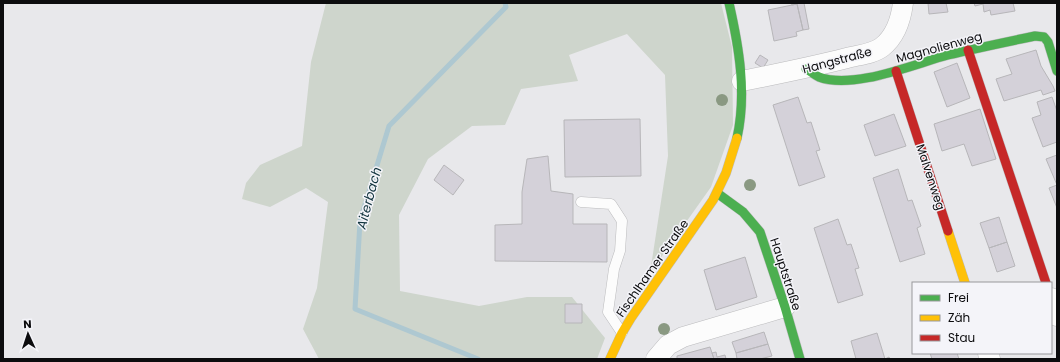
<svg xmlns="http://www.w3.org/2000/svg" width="1060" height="362" viewBox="0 0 1060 362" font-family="Poppins,sans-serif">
	<rect width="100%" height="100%" fill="#e8e8eb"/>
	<!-- green -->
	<path fill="#ced5cc" d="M326 3H721L732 47 733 125 711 187 650 273 668 156 665 75 627 34 569 55 578 81 521 89 505 125 472 126 428 159 399 215 400 291 479 306 527 297H572L605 338 597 359H319L303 329 317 288 328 202 306 188 270 207 242 199 246 183 260 165 302 146 311 62Z"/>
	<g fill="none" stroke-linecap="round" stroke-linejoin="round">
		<!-- stream -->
		<path stroke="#aec8d1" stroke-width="5" d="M478 359 355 309 360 221 389 126 506 7 505 3"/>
	</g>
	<!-- building -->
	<path fill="#d4d1d9" stroke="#b7b6b9" d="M791 3H804L809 29 803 30 797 4 792 5Z
		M928 3H946L948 12 929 14Z
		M974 3H1013L1015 11 991 15 990 10 984 12 983 4 975 6Z
		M797 4 803 30 796 32 797 36 774 41 768 10Z
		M1036 50 1041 66 1053 86 1055 91 1043 95 1041 90 1004 101 996 79 1012 74 1006 59Z
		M760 55 768 60 763 68 755 63Z
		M957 63 970 98 947 107 934 72Z
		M798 97 807 123 811 122 820 150 816 151 825 177 799 186 773 105Z
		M1052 97 1057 111V142L1043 147 1032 118 1041 115 1037 102Z
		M980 109 996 159 972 166 964 144 942 151 934 124Z
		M894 114 906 146 875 156 864 125Z
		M640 119 641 176 565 177 564 120Z
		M1057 155V208L1049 188 1057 185 1046 159Z
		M548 156 551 191 573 194V224H607V262L495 261V225L522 224V192L527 159Z
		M444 165 464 180 453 195 434 180Z
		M898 169 908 201 912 200 921 226 917 228 925 254 900 262 873 178Z
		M999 217 1007 242 989 248 980 223Z
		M838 219 847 245 851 244 859 268 855 269 863 295 838 303 814 228Z
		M1007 242 1015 266 997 272 989 248Z
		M745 257 757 297 716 310 704 270Z
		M565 304H582V323H565Z
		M764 332 768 344 736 353 732 342Z
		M877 333 885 359 889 357 890 359H856L851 341Z
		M768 344 772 356 760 359H737L736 353Z
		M710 347 714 359H677V356Z
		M716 352 717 357 725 355 726 359H714L712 353Z
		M930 353H957L959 359H932Z"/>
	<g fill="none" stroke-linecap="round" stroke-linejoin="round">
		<!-- lane casing -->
		<g stroke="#bbbbbd" stroke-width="11">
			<path id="lane" d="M581 202 611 204 622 221 620 251 614 269 608 312 622 333"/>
		</g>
		<!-- street casing -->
		<g stroke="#bbbbbd" stroke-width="21">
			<path id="street" d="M742 81C777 74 812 67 847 58 858 55 873 54 882 47 896 36 901 19 903 3
				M1051 298 1057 316
				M988 353 990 359
				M656 359 668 345 683 337 785 307"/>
		</g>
		<!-- fast casing -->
		<g stroke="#bbbbbd" stroke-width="10">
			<path id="fast" d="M729 3C739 47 747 93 737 138
				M806 69C810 71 815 75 819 77 853 90 914 64 948 55 977 48 1006 42 1035 36L1044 37 1048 42 1057 71
				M717 193 743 212 760 232 785 307 800 359"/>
		</g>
		<!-- slow casing -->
		<g stroke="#bbbbbd" stroke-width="10">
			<path id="slow" d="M948 231 965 283
				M610 359 622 333 631 318 713 200 726 173 737 138"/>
		</g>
		<!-- jam casing -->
		<g stroke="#bbbbbd" stroke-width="10">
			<path id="jam" d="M968 50 1046 283
				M896 71 948 231"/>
		</g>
		<!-- lane -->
		<use href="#lane" stroke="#fcfcfc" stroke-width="10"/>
		<!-- street -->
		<use href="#street" stroke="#fcfcfc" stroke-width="20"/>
		<!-- fast -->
		<use href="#fast" stroke="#4caf50" stroke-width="9"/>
		<!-- slow -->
		<use href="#slow" stroke="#ffc107" stroke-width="9"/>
		<!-- jam -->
		<use href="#jam" stroke="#c62828" stroke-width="9"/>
	</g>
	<!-- trees -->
	<g fill="#8a9982">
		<circle cx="722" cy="100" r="6"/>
		<circle cx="750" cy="185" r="6"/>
		<circle cx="664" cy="329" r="6"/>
	</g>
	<g text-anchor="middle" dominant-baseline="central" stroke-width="3" stroke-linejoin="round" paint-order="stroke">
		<!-- street labels -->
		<g font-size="12" fill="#0c0c0e" stroke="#f4f4f9">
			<text transform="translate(939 47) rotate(-15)">Magnolienweg</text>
			<text transform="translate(837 60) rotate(-15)">Hangstraße</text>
			<text transform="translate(931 177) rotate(72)">Malvenweg</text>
			<text transform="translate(652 268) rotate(-55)">Fischlhamer Straße</text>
			<text transform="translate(786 274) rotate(72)">Hauptstraße</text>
		</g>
		<!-- water labels -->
		<g font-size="13" font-style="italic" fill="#10333d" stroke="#f4f4f9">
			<text transform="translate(369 198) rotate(-75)">Aiterbach</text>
		</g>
	</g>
	<!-- border -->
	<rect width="1060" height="362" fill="none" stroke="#0c0c0e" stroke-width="8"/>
	<!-- legend -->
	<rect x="912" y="282" width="140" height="72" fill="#f4f4f9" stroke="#97979b"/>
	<rect x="920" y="295" width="20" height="6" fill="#4caf50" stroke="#97979b"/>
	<text x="948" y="302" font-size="12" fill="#0c0c0e">Frei</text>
	<rect x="920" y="315" width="20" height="6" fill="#ffc107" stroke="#97979b"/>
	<text x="948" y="322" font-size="12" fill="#0c0c0e">Zäh</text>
	<rect x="920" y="335" width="20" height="6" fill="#c62828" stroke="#97979b"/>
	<text x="948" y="342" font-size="12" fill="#0c0c0e">Stau</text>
	<!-- north arrow -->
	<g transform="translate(28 334) rotate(357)" stroke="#f4f4f9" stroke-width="3" paint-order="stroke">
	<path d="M0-3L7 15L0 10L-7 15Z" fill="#0c0c0e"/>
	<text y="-6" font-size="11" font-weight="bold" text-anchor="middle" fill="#0c0c0e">N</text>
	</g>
</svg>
